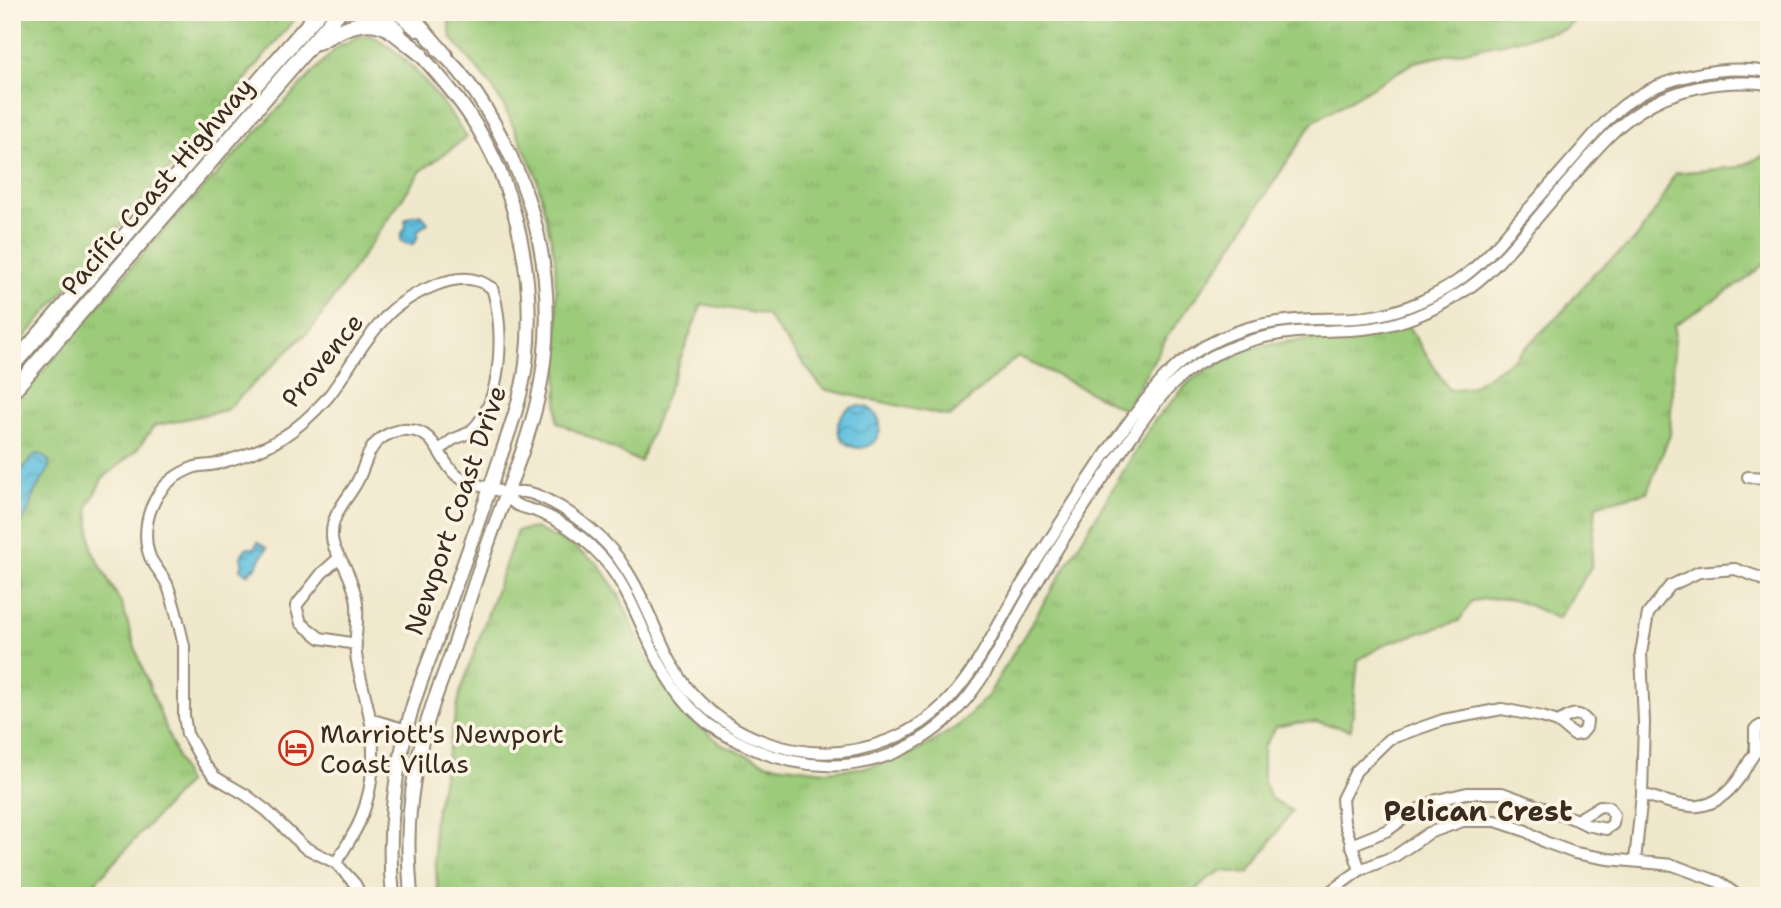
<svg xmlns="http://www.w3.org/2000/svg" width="1781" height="908" viewBox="0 0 1781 908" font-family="'Shantell Sans',sans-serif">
	<defs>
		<pattern id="grass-tufts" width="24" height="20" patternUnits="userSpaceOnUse" patternTransform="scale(1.75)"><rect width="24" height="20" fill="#9ccb7a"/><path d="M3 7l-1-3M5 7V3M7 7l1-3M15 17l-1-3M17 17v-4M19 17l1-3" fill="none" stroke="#87ae69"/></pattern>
		<pattern id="park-crowns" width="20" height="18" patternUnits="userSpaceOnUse" patternTransform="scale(1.75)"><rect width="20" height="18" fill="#9ccb7a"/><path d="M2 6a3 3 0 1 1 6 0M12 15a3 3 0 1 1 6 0" fill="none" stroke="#87ae69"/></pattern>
		<pattern id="water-waves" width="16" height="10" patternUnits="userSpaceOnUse" patternTransform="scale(1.75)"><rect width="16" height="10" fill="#62c1e0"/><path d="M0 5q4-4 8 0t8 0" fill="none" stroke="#529db5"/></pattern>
	</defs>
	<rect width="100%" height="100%" fill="#fcf5e5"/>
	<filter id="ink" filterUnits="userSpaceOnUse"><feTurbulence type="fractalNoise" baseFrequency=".0143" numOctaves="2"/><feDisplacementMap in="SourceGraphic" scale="14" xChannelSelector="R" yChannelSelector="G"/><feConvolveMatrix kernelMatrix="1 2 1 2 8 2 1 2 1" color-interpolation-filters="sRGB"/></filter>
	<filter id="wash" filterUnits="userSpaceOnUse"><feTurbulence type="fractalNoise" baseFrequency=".00686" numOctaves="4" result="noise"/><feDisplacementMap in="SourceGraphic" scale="28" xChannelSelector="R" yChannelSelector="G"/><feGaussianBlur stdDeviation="1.57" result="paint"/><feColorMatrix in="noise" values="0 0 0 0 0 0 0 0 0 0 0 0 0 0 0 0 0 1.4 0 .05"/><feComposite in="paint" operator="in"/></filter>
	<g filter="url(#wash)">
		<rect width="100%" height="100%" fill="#f0e8cc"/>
		<!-- grass -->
		<path fill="url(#grass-tufts)" stroke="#6c7a4c" stroke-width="2" d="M447 12H1584L1565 29 1415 62 1313 122 1223 260 1167 337 1125 410 1018 356 950 417 823 389 766 315 702 304 640 462 557 422 558 351 555 257 536 174 504 106 490 84 451 37Z
			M370 35C408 52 443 104 467 137L421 171 314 326 226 410 154 426 136 451 102 479 88 507 92 550 122 605 139 659 187 783 90 888 92 896H12V407L158 236 337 47 357 37Z
			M1769 153V259L1747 279 1675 325 1670 435 1647 492 1596 505 1591 567 1558 619C1523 602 1511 594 1472 601L1459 621 1388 643 1358 660 1351 730 1317 722 1296 723 1276 727 1263 748V780L1271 799 1292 811 1249 873 1221 871 1208 879 1189 896H848L843 889 802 890 797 896H438L433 826 460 693 517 531 535 528 572 546 598 564 619 595 645 654 665 688 694 722 723 745 768 764 825 771 870 767 918 751 959 725 987 697 1153 422 1191 380 1245 349 1291 341 1347 338 1408 326 1449 390 1471 387 1515 358 1564 310 1593 274 1635 240 1657 208 1675 173 1739 167Z"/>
		<!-- park -->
		<path fill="url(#park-crowns)" stroke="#6c7a4c" stroke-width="2" d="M12 12H300L228 101 12 352Z"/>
		<!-- water -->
		<path fill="url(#water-waves)" stroke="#4e767f" stroke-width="2" d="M421 214 428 223 418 230 417 239 413 244H407L401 241V235L406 227 405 220 409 217Z
			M838 427a21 21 0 1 1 42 0a21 21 0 1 1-42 0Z
			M40 454 49 461V469L35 491 28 512 12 537V474L24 468 34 455Z
			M258 542 267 548 255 569 253 568 248 575 240 569 243 564C239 557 242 554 246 548H254Z
			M12 563C16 568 19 573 21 579 24 592 20 633 12 642Z"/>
	</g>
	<g filter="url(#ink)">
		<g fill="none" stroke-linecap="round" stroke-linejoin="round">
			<!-- minor casing -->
			<g stroke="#968975" stroke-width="14">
				<path id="minor" d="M1748 477 1769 478
					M507 494C512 493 518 491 523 492 535 492 551 502 562 508 585 523 608 541 623 565 650 604 660 653 690 691 716 721 752 741 790 749 824 756 857 753 889 740 963 711 984 646 1022 584 1052 536 1082 488 1114 442 1131 420 1147 396 1166 376 1197 344 1242 325 1286 321 1317 317 1349 321 1379 315 1405 310 1434 297 1456 282 1480 266 1498 245 1516 223 1537 200 1557 177 1577 154 1592 137 1607 118 1624 105 1664 76 1721 64 1769 72
					M339 558 322 573 296 606 301 623 320 638 356 644
					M371 724 376 721 407 730
					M1755 753V729L1760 726 1769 725
					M1642 794C1684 807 1711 819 1740 777 1745 770 1749 760 1755 753 1758 750 1765 747 1769 745
					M1351 845 1388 830 1410 814 1437 800 1467 793H1502L1577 820 1587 825 1606 829 1613 824 1614 815 1609 807 1600 806 1577 820
					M1635 861 1642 794 1644 722 1641 653 1648 614 1670 586 1699 572 1735 569 1758 577 1769 583
					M336 863C344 849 353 836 359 823 371 795 375 763 372 733 370 706 359 680 356 654 354 635 360 616 356 597 353 586 349 575 344 565 338 554 331 546 332 533 332 513 348 499 357 482 364 470 366 452 377 442 385 434 398 429 408 430 437 431 438 459 456 475 467 484 485 486 499 491 506 494 510 501 517 505 520 507 534 510 538 512 559 520 579 534 595 550 629 582 640 630 663 669 674 688 689 708 706 722 721 734 739 742 756 750 803 769 855 772 901 750 971 718 994 656 1030 594 1059 545 1090 496 1123 449 1138 428 1153 403 1172 385 1205 353 1251 336 1296 332 1327 330 1358 332 1388 325 1414 319 1439 307 1461 293 1487 277 1507 253 1527 230 1547 206 1567 183 1587 160 1602 143 1618 125 1637 113 1674 87 1724 79 1769 84
					M1360 870 1344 822 1342 799 1356 771 1389 739 1443 720 1502 709 1542 717 1558 722 1574 735 1581 734 1586 728 1587 721C1577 709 1569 716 1558 722
					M361 896 355 884 336 863 304 847 267 811 246 795 215 777 204 764 187 734 184 716V646C179 625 175 604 167 584 162 574 154 566 150 557 143 539 146 516 155 500 163 484 178 473 195 467 202 465 209 466 216 464 237 458 261 451 280 439 298 428 314 413 328 397 343 378 355 355 370 336 377 327 386 315 395 308 414 293 454 272 478 281 483 282 488 286 492 288 505 326 503 401 472 430 467 435 458 437 452 440 448 443 443 447 439 451
					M1324 896 1360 870 1395 856 1429 833 1463 821H1496L1526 831 1545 842 1575 853 1608 859 1673 865 1719 882 1738 896"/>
			</g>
			<!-- major casing -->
			<g stroke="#968975" stroke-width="16">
				<path id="major" d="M377 12 398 30
					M397 12 417 30
					M393 896C386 835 395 771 411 712 417 690 426 668 434 647 454 590 475 533 494 476 506 439 521 403 526 364 536 279 518 188 470 116 453 90 433 69 413 46
					M411 896C409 868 407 839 410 811 413 777 421 740 432 707 439 686 448 664 455 643 468 604 480 565 494 527 509 486 527 444 537 402 556 319 547 235 512 159 495 122 469 76 438 50"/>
			</g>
			<!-- highway casing -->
			<g stroke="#968975" stroke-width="18">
				<path id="highway" d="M408 12 445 55
					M318 42C336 32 361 17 383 26 393 30 410 46 420 53
					M12 366 319 12
					M12 392 339 12"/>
			</g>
			<!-- minor -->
			<use href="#minor" stroke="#fff" stroke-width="10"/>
			<!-- major -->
			<use href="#major" stroke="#fff" stroke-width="12"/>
			<!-- highway -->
			<use href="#highway" stroke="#fff" stroke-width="14"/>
		</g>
	</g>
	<!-- icons -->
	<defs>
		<g id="hotel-ring" transform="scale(1.75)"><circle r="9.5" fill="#fcf5e5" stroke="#c8321e" stroke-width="1.5"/><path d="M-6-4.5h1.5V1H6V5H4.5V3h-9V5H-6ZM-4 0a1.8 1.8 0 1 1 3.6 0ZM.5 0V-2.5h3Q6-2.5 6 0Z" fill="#c8321e"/></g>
	</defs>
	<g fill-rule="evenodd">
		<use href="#hotel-ring" x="296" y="748"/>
	</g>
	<g text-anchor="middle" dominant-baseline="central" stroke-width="7" stroke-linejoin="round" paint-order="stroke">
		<!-- street labels -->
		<g font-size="26" fill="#3b2a1e" stroke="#fcf5e5">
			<text transform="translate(157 186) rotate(-49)">Pacific Coast Highway</text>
			<text transform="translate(322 360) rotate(-51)">Provence</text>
			<text transform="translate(455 510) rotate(-71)">Newport Coast Drive</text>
		</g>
		<!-- poi labels -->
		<g font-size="26" fill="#3b2a1e" stroke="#fcf5e5" text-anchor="start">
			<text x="320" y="733">Marriott's Newport<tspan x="320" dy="30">Coast Villas</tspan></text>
		</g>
		<!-- neighbourhood labels -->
		<g font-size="28" font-weight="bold" fill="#3b2a1e" stroke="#fcf5e5">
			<text x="1478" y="811">Pelican Crest</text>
		</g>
	</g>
	<!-- margin -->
	<rect width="1781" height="908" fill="none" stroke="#fcf5e5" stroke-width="42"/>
</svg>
